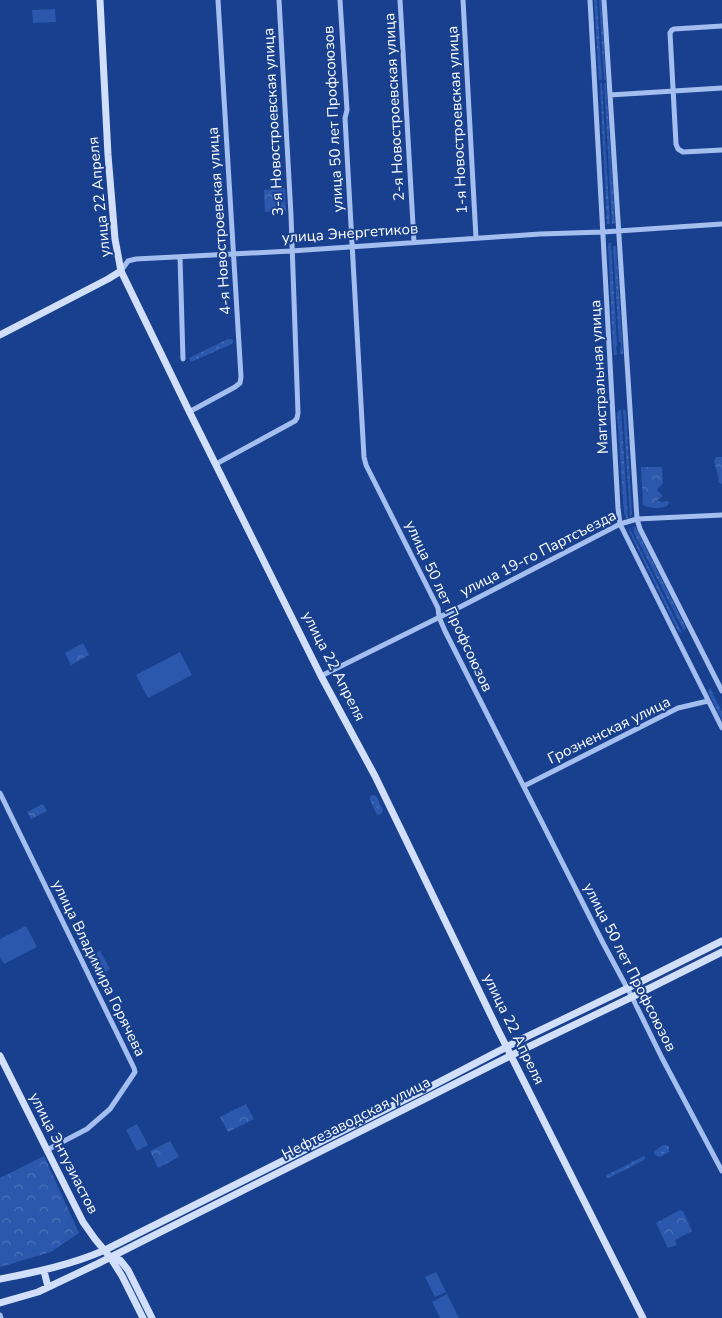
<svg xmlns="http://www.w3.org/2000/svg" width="722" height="1318" viewBox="0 0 722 1318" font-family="'Nunito Sans',sans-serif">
	<defs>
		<pattern id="grass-dots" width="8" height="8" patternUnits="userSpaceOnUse" patternTransform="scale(1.25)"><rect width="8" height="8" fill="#2b58ac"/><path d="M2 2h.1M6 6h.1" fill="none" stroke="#4b71b8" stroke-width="1.8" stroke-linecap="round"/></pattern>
		<pattern id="forest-crowns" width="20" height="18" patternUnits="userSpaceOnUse" patternTransform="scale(1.25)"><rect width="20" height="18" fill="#2b58ac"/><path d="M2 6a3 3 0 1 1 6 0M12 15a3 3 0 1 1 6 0" fill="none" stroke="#4b71b8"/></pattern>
	</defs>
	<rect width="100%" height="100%" fill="#18408e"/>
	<!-- grass -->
	<path fill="url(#grass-dots)" d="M594 0H597L602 80H599Z
		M599 0H601L606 80H604Z
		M600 83H602L610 224H607Z
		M604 83H606L615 223 612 224Z
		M608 243H611L617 346 616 347 617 355H614L613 344Z
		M613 246H616L623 354H620L621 342H619Z
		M228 339H232L233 341 232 344 191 362 189 358Z
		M621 409 628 518H626L624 513 617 412Z
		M623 409 626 411 632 514 630 518Z
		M633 526 635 527 637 530 686 628 684 631 634 533Z
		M630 527 631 531 682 633 679 632 677 629 629 531Z
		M710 688 722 712V720L708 692Z
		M372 795 376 796 383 810 381 814 378 815 376 813 370 800V797Z
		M663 1145H666L669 1146V1152L660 1157 656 1156 654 1153 655 1151Z
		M644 1156 645 1158 644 1160 609 1178 606 1177 607 1175Z"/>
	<!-- forest -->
	<path fill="url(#forest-crowns)" d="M285 188 286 211 265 212 264 190Z
		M716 457H722V484L718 482 719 479 714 461Z
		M641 467H662L663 483 657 490 662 495V497L657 500 661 502 668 501 669 503 667 506C659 509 652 509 643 505Z
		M83 643 89 655 71 665 65 653Z
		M43 804 47 811 31 819 27 812Z
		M100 951 110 969 98 976 88 957Z
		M246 1104 254 1119 228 1132 220 1117Z
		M170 1141 179 1157 158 1168 150 1151Z
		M44 1156 79 1233 51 1252 0 1267V1178Z
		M680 1210 683 1211 692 1231 675 1240 677 1245 668 1248 656 1223Z"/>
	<!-- pitch -->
	<path fill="#2b58ac" d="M55 9 56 22 33 23 32 10Z
		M180 652 192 675 148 698 136 675Z
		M26 926 37 947 4 964 0 957V939Z
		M137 1124 148 1145 137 1151 126 1130Z
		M436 1272 446 1292 435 1297 425 1277Z
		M447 1294 459 1318H440L432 1302Z"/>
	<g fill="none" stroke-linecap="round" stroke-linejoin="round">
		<!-- street -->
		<path stroke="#a4bfef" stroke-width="5" d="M340 0 347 110 345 118 364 457 366 465 438 608 439 617 445 631 603 943 632 997 662 1058 722 1171
			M400 0 414 242
			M463 0 476 238
			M590 0 618 508 620 524 722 728
			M604 0 637 519 640 529 722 691
			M722 26 674 29 672 30 670 33 676 144 678 149 683 152 722 150
			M610 95 722 88
			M180 257 183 359
			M121 271 128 261 136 259 291 251 540 234 603 232 722 224
			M189 412 235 387 240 383 241 377C234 251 225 126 218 0
			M216 464 295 421 297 418 298 413 291 215 279 0
			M321 676 462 606 620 524 637 519 722 515
			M524 786 678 708 708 701
			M0 793 134 1068 135 1072 110 1109 87 1129 47 1150
			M0 1315 1 1318"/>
		<!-- secondary -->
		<path stroke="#d1dffa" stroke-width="7" d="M100 0 108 155 115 239 121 271 187 407 321 676 375 776 498 1030 643 1318
			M0 335 108 279 121 271
			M0 1056 83 1222 95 1239 110 1257 122 1276 143 1318
			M111 1257 120 1260 128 1270 152 1318
			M44 1271 48 1287
			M0 1279C36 1272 71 1265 105 1250L424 1090 522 1039 628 988 722 941
			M0 1303 38 1292 97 1264 522 1050 632 997 722 952"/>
	</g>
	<g text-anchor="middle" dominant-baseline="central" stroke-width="4" stroke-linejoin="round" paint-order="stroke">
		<!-- street labels -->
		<g font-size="15" fill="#fff" stroke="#18408e">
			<text transform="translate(394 107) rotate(-93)">2-я Новостроевская улица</text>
			<text transform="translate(333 119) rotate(-93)">улица 50 лет Профсоюзов</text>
			<text transform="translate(457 120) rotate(-93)">1-я Новостроевская улица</text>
			<text transform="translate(273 122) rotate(-93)">3-я Новостроевская улица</text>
			<text transform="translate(99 197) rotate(-96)">улица 22 Апреля</text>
			<text transform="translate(219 221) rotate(-94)">4-я Новостроевская улица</text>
			<text transform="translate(350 233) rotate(-4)">улица Энергетиков</text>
			<text transform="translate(599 377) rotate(-93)">Магистральная улица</text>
			<text transform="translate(538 553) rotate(-27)">улица 19-го Партсъезда</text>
			<text transform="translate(449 606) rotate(65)">улица 50 лет Профсоюзов</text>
			<text transform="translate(334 666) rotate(63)">улица 22 Апреля</text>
			<text transform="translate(609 730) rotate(-26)">Грозненская улица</text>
			<text transform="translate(630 967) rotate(63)">улица 50 лет Профсоюзов</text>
			<text transform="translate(99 968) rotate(64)">улица Владимира Горячева</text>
			<text transform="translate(514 1029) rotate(64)">улица 22 Апреля</text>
			<text transform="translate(356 1118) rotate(-27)">Нефтезаводская улица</text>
			<text transform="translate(64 1153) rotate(63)">улица Энтузиастов</text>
		</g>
	</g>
</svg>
